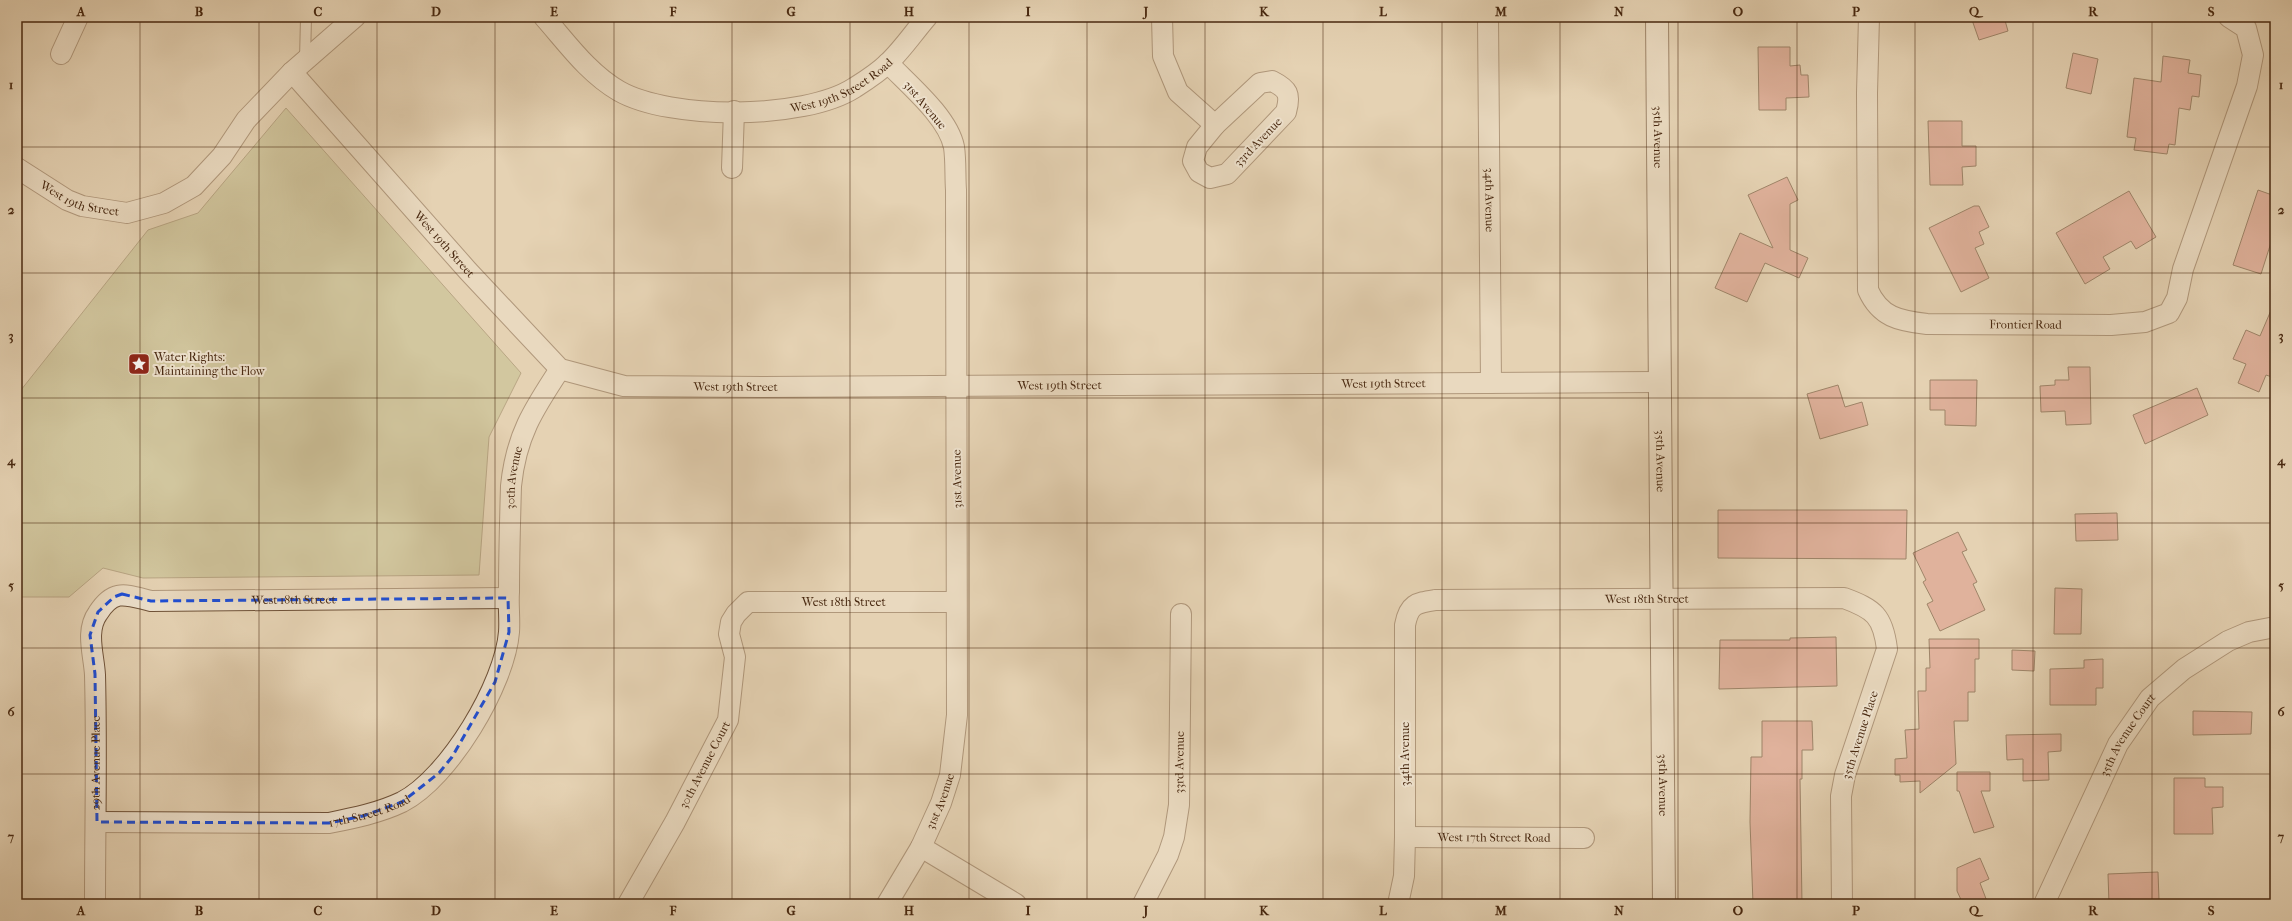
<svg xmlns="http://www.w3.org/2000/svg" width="2292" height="921" viewBox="0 0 2292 921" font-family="'IM FELL French Canon',serif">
	<rect width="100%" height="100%" fill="#e5d2b3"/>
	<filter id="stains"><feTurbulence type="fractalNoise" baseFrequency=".005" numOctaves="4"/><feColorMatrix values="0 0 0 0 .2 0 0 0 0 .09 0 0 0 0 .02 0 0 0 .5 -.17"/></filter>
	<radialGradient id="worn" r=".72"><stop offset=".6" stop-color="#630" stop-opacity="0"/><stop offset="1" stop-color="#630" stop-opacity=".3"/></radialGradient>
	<!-- green -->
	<path fill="#bbba88" stroke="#82714c" d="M286 108 521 373 489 437 479 575 143 578 103 568 69 597H17V395L148 230 198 213Z"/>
	<!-- building -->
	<path fill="#d98d81" stroke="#482810" d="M1971 17H2004L2008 31 1979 40Z
		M1758 47H1790V66L1800 65 1801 75H1808L1809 97 1786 98V110H1759Z
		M2073 53 2098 59 2091 94 2066 88Z
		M2163 56 2190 60 2188 73 2201 75 2199 97 2192 96 2190 110 2179 108 2175 145 2169 144 2167 154 2134 150 2136 138 2127 137 2134 78 2161 82Z
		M1928 121H1962V146H1976V166L1962 167 1963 185H1930Z
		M1787 177 1798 200 1790 204V250L1808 258 1799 278 1765 263 1747 302 1715 288 1740 233 1773 248 1748 195Z
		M2258 190 2275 196V230L2261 274 2233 265Z
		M2129 191 2156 237 2136 249 2131 241 2103 257 2110 269 2085 284 2056 233Z
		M1974 206H1979L1989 227 1979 232 1984 244 1975 248 1989 278 1961 292 1929 228Z
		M2275 301V378L2266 375 2259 392 2238 383 2246 364 2233 359 2246 330 2260 336Z
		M2068 367H2090L2091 424 2066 425 2065 411 2041 412 2040 386 2055 385V380H2069Z
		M1930 380H1977L1976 426 1945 425V410H1930Z
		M1838 385 1845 407 1862 402 1868 425 1820 439 1807 394Z
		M2197 388 2208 415 2145 444 2133 415Z
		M1718 510H1907L1906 559 1718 558Z
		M2117 513 2118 540 2076 541 2075 514Z
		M1958 532 1967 550 1962 552 1977 582 1973 584 1985 610 1940 631 1927 604 1933 601 1923 582 1926 580 1913 553Z
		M2055 588 2082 589 2081 634H2054Z
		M1836 637 1837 686 1719 689 1720 640H1790V638Z
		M1929 639H1979V659H1975V692H1968V721H1954L1956 764 1920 793V781L1900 782V775H1895V759L1907 758 1905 730 1919 729 1918 691H1926V668H1930Z
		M2012 650 2035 651 2034 671 2012 670Z
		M2103 659V688H2096V705H2050V669L2084 668V660Z
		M2193 711 2252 712 2251 734 2193 735Z
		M1762 721H1812L1813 750H1802V779H1800L1802 904H1753L1750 822 1751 757H1762Z
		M2061 734V751L2048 752 2049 780 2023 781V759L2007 760 2006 735Z
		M1957 772H1990V791H1981L1994 827 1974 833 1959 791H1957Z
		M2174 778H2205V787H2223V807L2212 808 2213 834H2174Z
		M1980 858 1989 879 1980 883 1988 904H1963L1957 891V868Z
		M2158 872 2159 900 2135 901V904H2109L2108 874Z"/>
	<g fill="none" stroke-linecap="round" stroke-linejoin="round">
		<!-- lane casing -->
		<g stroke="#6f5239" stroke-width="12">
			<path id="lane" d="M305 60 306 17"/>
		</g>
		<!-- street casing -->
		<g stroke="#6f5239" stroke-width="22">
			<g id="street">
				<path id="s1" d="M544 17C567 43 588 73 619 91 670 120 804 120 854 88 865 81 878 73 888 63 902 50 914 32 927 17"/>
				<path d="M1162 17 1163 56 1178 92 1215 125"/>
				<path id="s2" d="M1488 17 1491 383"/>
				<path id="s3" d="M1869 17 1867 93 1868 290C1880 317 1899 321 1927 324L2111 325 2145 322 2169 313 2177 298 2183 269 2247 86 2253 55 2246 28 2229 17"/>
				<path d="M61 54 78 17"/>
				<path id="s4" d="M292 72 468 271 560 369 624 386 763 387 1659 382"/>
				<path d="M1272 81C1288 89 1291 94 1286 112L1227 174 1210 178 1199 172 1193 161 1197 147 1215 125 1260 83Z"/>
				<path id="s5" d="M17 168 67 200 82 206 127 213 164 203 194 186 222 156 246 120 292 72 355 17"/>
				<path d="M732 168 734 111"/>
				<path id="s6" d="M97 822 329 823C354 818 379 813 402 802 449 778 505 684 509 632 510 619 508 605 509 592 509 557 510 521 511 486 516 436 533 410 560 369"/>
				<path id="s7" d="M1405 837 1584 838"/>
				<path d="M921 847 1016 904"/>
				<path id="s8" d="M95 904C95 828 97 751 95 675 94 655 85 631 98 613 114 588 126 595 151 601L508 598"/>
				<path id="s9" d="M628 904 675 822 728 720 735 657 729 634 731 622 736 614 748 602H956"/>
				<path id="s10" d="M887 904 921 847 941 803 950 775 957 715 956 190C955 176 956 161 954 147 948 117 909 85 888 63"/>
				<path id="s11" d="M1143 904 1168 855 1174 837 1179 805 1181 614"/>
				<path id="s12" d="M1398 904 1404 876 1405 837V625C1409 604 1416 603 1435 600L1844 598C1874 609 1883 616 1887 649L1845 775 1841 796 1842 904"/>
				<path id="s13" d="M2044 904 2118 744 2150 698 2184 669 2228 641 2249 632 2275 627"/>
			</g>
		</g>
		<!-- secondary casing -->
		<g stroke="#482810" stroke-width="24">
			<g id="secondary">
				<path id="s14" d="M1657 17 1664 904"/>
			</g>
		</g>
		<!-- lane -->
		<use href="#lane" stroke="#eee2ce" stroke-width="10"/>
		<!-- street -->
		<use href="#street" stroke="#eee2ce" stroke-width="20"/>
		<!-- secondary -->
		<use href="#secondary" stroke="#eee2ce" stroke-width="22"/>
	</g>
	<!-- marked area -->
	<path d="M0 0H2292V921H0ZM122 594 151 601 508 598 509 632 495 682 452 757 439 773 402 802 363 816 329 823 97 822 95 674 90 635 98 612 114 597Z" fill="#e5d2b3" fill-opacity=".55" fill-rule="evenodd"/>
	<path fill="none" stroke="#1d4ed8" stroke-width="3" stroke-dasharray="8 5" stroke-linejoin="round" d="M122 594 151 601 508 598 509 632 495 682 452 757 439 773 402 802 363 816 329 823 97 822 95 674 90 635 98 612 114 597Z"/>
	<!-- grid -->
	<path fill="none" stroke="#482810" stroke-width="1" stroke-opacity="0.55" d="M140 17V904M259 17V904M377 17V904M495 17V904M614 17V904M732 17V904M850 17V904M969 17V904M1087 17V904M1205 17V904M1323 17V904M1442 17V904M1560 17V904M1678 17V904M1797 17V904M1915 17V904M2033 17V904M2152 17V904M17 147H2275M17 273H2275M17 398H2275M17 523H2275M17 648H2275M17 774H2275"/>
	<!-- icons -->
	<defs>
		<g id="sight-square" transform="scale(1.15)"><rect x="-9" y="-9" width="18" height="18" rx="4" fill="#8f2418" stroke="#eee2ce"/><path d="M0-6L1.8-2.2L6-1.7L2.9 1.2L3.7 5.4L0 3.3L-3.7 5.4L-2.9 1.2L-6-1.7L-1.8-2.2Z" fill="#fff"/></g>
	</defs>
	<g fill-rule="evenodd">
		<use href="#sight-square" x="139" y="364"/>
	</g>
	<g text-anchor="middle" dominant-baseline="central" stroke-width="4" stroke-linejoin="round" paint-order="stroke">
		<!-- street labels -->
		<g font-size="12" fill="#482810" stroke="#eee2ce">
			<text stroke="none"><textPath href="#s1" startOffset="337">West 19th Street Road</textPath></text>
			<text transform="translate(925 105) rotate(50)">31st Avenue</text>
			<text stroke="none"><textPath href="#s14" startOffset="120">35th Avenue</textPath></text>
			<text transform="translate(1258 142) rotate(-46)">33rd Avenue</text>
			<text stroke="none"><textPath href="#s5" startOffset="71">West 19th Street</textPath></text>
			<text stroke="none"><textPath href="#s2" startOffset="183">34th Avenue</textPath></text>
			<text stroke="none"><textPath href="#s4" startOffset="230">West 19th Street</textPath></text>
			<text stroke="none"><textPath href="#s3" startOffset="444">Frontier Road</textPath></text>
			<text stroke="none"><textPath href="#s4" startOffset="1226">West 19th Street</textPath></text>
			<text stroke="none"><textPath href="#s4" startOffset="902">West 19th Street</textPath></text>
			<text stroke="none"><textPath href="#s4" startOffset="578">West 19th Street</textPath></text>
			<text stroke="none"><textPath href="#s14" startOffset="444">35th Avenue</textPath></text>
			<text stroke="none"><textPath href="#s6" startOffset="669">30th Avenue</textPath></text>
			<text transform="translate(957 479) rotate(-91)">31st Avenue</text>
			<text stroke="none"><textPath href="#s8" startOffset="496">West 18th Street</textPath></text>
			<text stroke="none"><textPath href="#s12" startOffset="535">West 18th Street</textPath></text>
			<text stroke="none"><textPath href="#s9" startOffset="431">West 18th Street</textPath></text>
			<text transform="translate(1860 735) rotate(-72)">35th Avenue Place</text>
			<text stroke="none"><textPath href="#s13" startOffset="189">35th Avenue Court</textPath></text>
			<text transform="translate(1405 754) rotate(-90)">34th Avenue</text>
			<text stroke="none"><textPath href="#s8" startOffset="141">29th Avenue Place</textPath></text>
			<text stroke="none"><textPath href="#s11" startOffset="149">33rd Avenue</textPath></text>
			<text stroke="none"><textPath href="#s9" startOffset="159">30th Avenue Court</textPath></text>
			<text stroke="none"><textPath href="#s14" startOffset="768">35th Avenue</textPath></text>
			<text stroke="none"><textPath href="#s10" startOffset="116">31st Avenue</textPath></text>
			<text stroke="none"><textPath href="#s6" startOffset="274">17th Street Road</textPath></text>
			<text stroke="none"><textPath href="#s7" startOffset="89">West 17th Street Road</textPath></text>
		</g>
		<!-- poi labels -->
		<g font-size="12" fill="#482810" stroke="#eee2ce" text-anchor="start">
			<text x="154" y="357">Water Rights:<tspan x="154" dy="14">Maintaining the Flow</tspan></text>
		</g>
	</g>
	<!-- margin -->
	<rect width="2292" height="921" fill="none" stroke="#e5d2b3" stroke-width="44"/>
	<rect x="22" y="22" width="2248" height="877" fill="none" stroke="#482810" stroke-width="1.5"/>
	<g font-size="13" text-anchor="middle" font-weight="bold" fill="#482810">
		<text x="81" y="16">A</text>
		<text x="199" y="16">B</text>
		<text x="318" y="16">C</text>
		<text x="436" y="16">D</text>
		<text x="554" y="16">E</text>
		<text x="673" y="16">F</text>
		<text x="791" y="16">G</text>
		<text x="909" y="16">H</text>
		<text x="1028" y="16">I</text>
		<text x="1146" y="16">J</text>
		<text x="1264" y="16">K</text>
		<text x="1383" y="16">L</text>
		<text x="1501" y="16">M</text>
		<text x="1619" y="16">N</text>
		<text x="1738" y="16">O</text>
		<text x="1856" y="16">P</text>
		<text x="1974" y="16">Q</text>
		<text x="2093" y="16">R</text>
		<text x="2211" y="16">S</text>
		<text x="11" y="89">1</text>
		<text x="2281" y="89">1</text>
		<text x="11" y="214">2</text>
		<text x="2281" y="214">2</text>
		<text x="11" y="340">3</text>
		<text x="2281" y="340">3</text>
		<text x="11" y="465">4</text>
		<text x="2281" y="465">4</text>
		<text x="11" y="590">5</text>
		<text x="2281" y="590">5</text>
		<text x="11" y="716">6</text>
		<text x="2281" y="716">6</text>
		<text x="11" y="841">7</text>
		<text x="2281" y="841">7</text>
		<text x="81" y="915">A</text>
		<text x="199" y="915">B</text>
		<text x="318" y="915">C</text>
		<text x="436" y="915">D</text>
		<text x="554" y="915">E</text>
		<text x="673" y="915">F</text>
		<text x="791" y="915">G</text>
		<text x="909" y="915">H</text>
		<text x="1028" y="915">I</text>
		<text x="1146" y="915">J</text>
		<text x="1264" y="915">K</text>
		<text x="1383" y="915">L</text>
		<text x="1501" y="915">M</text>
		<text x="1619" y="915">N</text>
		<text x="1738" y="915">O</text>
		<text x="1856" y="915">P</text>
		<text x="1974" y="915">Q</text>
		<text x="2093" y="915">R</text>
		<text x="2211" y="915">S</text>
	</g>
	<rect width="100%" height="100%" filter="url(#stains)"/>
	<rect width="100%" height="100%" fill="url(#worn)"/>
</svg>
